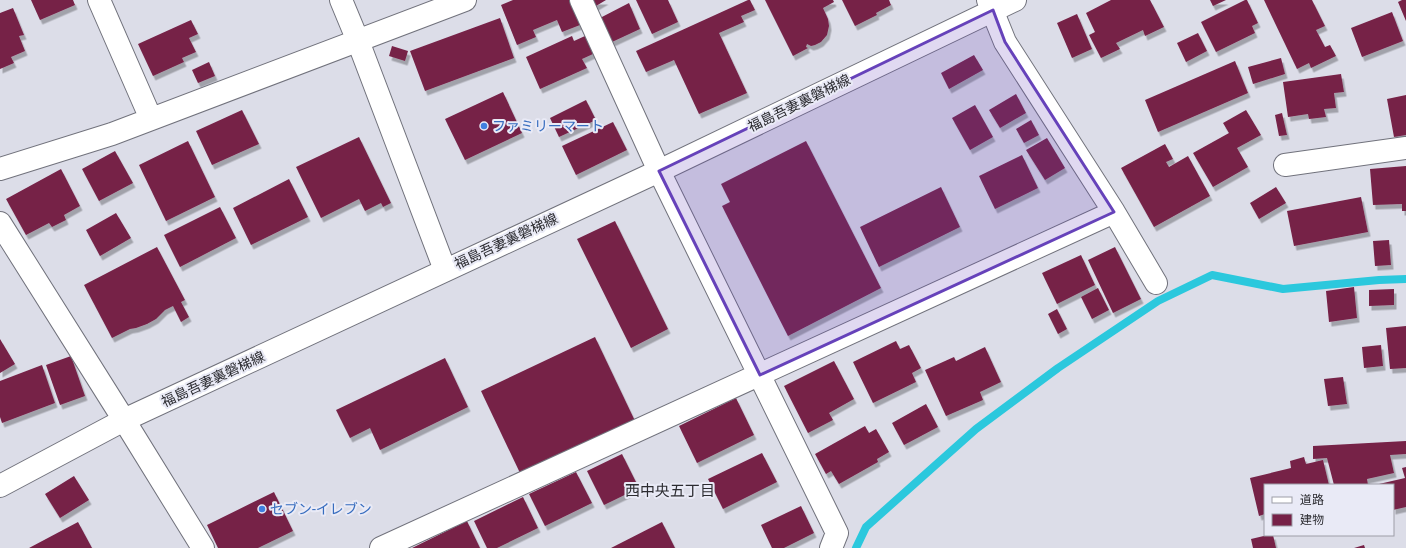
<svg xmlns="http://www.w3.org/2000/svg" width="1406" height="548" viewBox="0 0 1406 548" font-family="Roboto,'Noto Sans JP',sans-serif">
	<defs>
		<filter id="shadow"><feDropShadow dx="2.5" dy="4.5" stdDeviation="0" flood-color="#0004"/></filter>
	</defs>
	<rect width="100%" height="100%" fill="#dcdde8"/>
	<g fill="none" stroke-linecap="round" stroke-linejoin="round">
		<!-- stream -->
		<path stroke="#2bc8dd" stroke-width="8" d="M856 548 866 527 976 429 1058 368 1158 301 1212 275 1283 289 1379 280 1406 279"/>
	</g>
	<!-- building -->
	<path fill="#762147" filter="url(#shadow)" d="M31 0H73L75 5 40 20Z
		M513 0H569L580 25 562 32 557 20 533 30 536 37 517 45 501 5Z
		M592 0H606L596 6Z
		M636 0H668L678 22 652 34Z
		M748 0H750L755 10 741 16 744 22 719 33 747 93 699 114 674 60 646 72 636 51Z
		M765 0H833L834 2 823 8 828 19 829 26 827 35 821 42 815 45 811 46 807 44 806 47 808 48 793 56Z
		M842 0H889L891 5 876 13 877 15 855 26Z
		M1111 0H1150L1164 27 1145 36 1143 30 1116 43 1120 49 1101 58 1089 35 1095 32 1086 13Z
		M1210 0H1226L1213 6Z
		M1245 0H1247L1258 23 1252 26 1255 33 1216 52 1201 22Z
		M1264 0H1312L1325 26 1316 30 1325 47 1330 45 1336 56 1311 68 1309 63 1297 69Z
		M1402 0H1406V21L1398 2Z
		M629 3 640 29 612 42 600 18Z
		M13 8 24 35 19 36 25 51 11 57 14 63 0 69V13Z
		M1392 12 1403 41 1362 57 1351 28Z
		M1077 14 1092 49 1072 58 1057 23Z
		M500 18 514 58 425 91 410 51Z
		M191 20 198 34 189 38 196 52 182 58 184 62 153 76 138 44Z
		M1198 33 1207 51 1186 62 1177 43Z
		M572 36 574 41 585 36 593 54 582 59 587 68 540 89 526 57Z
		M392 46 408 51 405 61 389 56Z
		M974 55 983 70 949 89 941 73Z
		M1281 58 1285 74 1253 84 1248 67Z
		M1235 61 1248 93 1158 132 1145 100Z
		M209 62 215 76 198 83 192 70Z
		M1341 74 1344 92 1334 93 1336 108 1324 109 1326 117 1309 119 1308 114 1288 117 1283 82Z
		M503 92 522 133 465 160 445 119Z
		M1016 94 1026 113 1000 128 989 110Z
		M1406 95V135L1394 137 1387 99Z
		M586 100 596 120 559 137 550 118Z
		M975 105 993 137 970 150 952 118Z
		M242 110 259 144 212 165 196 131Z
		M1246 110 1261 135 1237 148 1248 167 1213 187 1193 153 1229 133 1223 123Z
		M1282 113 1287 135 1279 136 1275 115Z
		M1031 120 1039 135 1024 143 1016 129Z
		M613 122 627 150 576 175 562 146Z
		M359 137 391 203 383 207 381 203 365 211 359 199 321 218 296 167Z
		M1047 138 1065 168 1045 180 1026 150Z
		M188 141 215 197 166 221 139 165Z
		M806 141 881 288 788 336 722 206 730 202 721 184Z
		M1165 144 1173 159 1166 162 1169 167 1188 156 1210 196 1154 227 1121 168Z
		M115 151 133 183 99 201 82 169Z
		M1022 155 1038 188 995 209 979 176Z
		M1406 166V211H1402V204L1373 205 1370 169Z
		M61 169 80 206 64 215 66 220 52 227 49 223 26 235 6 199Z
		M289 179 308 217 251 245 233 208Z
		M941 187 960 227 879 267 860 227Z
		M1276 187 1286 203 1259 219 1250 203Z
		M1361 197 1368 232 1294 246 1287 211Z
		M220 207 236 238 180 267 164 235Z
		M116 213 131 238 100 256 86 230Z
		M615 221 668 329 631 348 577 239Z
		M1389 240 1391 265 1375 266 1373 241Z
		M157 247 185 300 181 302 189 317 181 322 173 306 165 310 156 319 147 324 136 328 130 329 112 338 84 285Z
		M1115 247 1141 299 1113 313 1088 260Z
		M1081 255 1095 285 1057 304 1042 273Z
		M1354 287 1357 318 1329 322 1326 291Z
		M1098 288 1109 310 1092 319 1081 297Z
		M1394 289V305L1369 306V290Z
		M1057 309 1067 329 1058 334 1048 314Z
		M1406 326V368L1390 369 1386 328Z
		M595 337 635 421 521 475 481 391Z
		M0 339 15 364 0 373Z
		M896 341 900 349 909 345 921 368 912 373 916 382 873 403 853 362Z
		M1381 345 1383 366 1364 368 1362 347Z
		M985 347 1001 382 980 392 983 400 946 416 925 370 954 357 956 361Z
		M71 356 85 396 60 405 46 365Z
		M445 358 468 407 380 450 370 428 350 438 336 410Z
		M834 361 854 399 829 413 833 420 808 433 784 386Z
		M42 365 55 403 2 423 0 417V381Z
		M1343 377 1347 404 1328 406 1324 379Z
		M736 398 754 435 697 463 679 426Z
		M926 404 938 427 904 445 892 423Z
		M865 426 869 433 876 429 889 452 877 459 878 462 839 484 831 471 826 474 815 454Z
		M1406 441V454L1390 455 1394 473 1367 479 1368 485H1334L1327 458 1313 459V446Z
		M762 453 777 482 723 509 708 479Z
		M622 454 639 488 604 505 587 471Z
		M1304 457 1306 464 1323 460 1329 485H1265V514L1259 516 1250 478 1291 468 1290 461Z
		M1406 467V507L1393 510V485L1379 484 1405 478 1402 468Z
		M576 472 592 503 545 526 529 494Z
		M74 476 89 500 60 518 45 494Z
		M274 492 293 531 258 548H218L207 525Z
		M523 497 538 528 497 548H487L474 521Z
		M801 506 814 533 784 548H772L761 525Z
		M467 521 480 548H412Z
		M78 522 92 548H29Z
		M662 522 675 548H611Z
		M1268 535H1273L1276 548H1253L1251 539Z
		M1364 545 1365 548H1354Z"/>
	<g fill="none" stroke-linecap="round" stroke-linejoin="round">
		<!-- minor casing -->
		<g stroke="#71727c" stroke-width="24">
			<path id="minor" d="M99 0 151 119
				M581 0 659 171 837 533 831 548
				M988 0 1005 42 1114 212 1156 283
				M1285 165 1406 148
				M0 169 112 134 465 0
				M0 223 124 420 203 548
				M381 548 1114 212"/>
		</g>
		<!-- tertiary casing -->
		<g stroke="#71727c" stroke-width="24">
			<path id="tertiary" d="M341 0 358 41 445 270"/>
		</g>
		<!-- primary casing -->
		<g stroke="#71727c" stroke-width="24">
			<path id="primary" d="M0 486 124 420 659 171 1015 0"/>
		</g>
		<!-- minor -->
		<use href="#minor" stroke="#fff" stroke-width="22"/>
		<!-- tertiary -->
		<use href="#tertiary" stroke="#fff" stroke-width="22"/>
		<!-- primary -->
		<use href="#primary" stroke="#fff" stroke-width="22"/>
	</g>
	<!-- marked area -->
	<path fill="#6642ba" fill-opacity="0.2" stroke="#6642ba" stroke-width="3" stroke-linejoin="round" d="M993 10 1005 42 1114 212 760 375 659 171Z"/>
	<!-- markers -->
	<g fill="#3f7fe0" stroke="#e9eaf6" stroke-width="1.5">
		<circle cx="484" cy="126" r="4"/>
		<circle cx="262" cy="509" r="4"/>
	</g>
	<g text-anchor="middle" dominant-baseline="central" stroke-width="4" stroke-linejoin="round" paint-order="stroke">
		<!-- street labels -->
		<g font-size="14" fill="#2c2c31" stroke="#e9eaf6">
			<text transform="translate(799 103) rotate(-26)">福島吾妻裏磐梯線</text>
			<text transform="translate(506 241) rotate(-25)">福島吾妻裏磐梯線</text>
			<text transform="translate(213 379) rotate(-25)">福島吾妻裏磐梯線</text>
		</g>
		<!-- shop labels -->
		<g font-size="14" fill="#366cbe" stroke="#e9eaf6" text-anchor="start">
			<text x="492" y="126">ファミリーマート</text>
			<text x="270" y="509">セブン-イレブン</text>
		</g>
		<!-- neighbourhood labels -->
		<g font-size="15" fill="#2c2c31" stroke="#e9eaf6">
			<text x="670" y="491">西中央五丁目</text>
		</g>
	</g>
	<!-- legend -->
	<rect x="1264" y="484" width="130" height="52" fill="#e9eaf6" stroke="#9d9ea7"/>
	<rect x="1272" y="497" width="20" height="6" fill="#ffffff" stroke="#9d9ea7"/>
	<text x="1300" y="504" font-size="12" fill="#2c2c31">道路</text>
	<rect x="1272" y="514" width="20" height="12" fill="#762147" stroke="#9d9ea7"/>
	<text x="1300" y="524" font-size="12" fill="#2c2c31">建物</text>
</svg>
